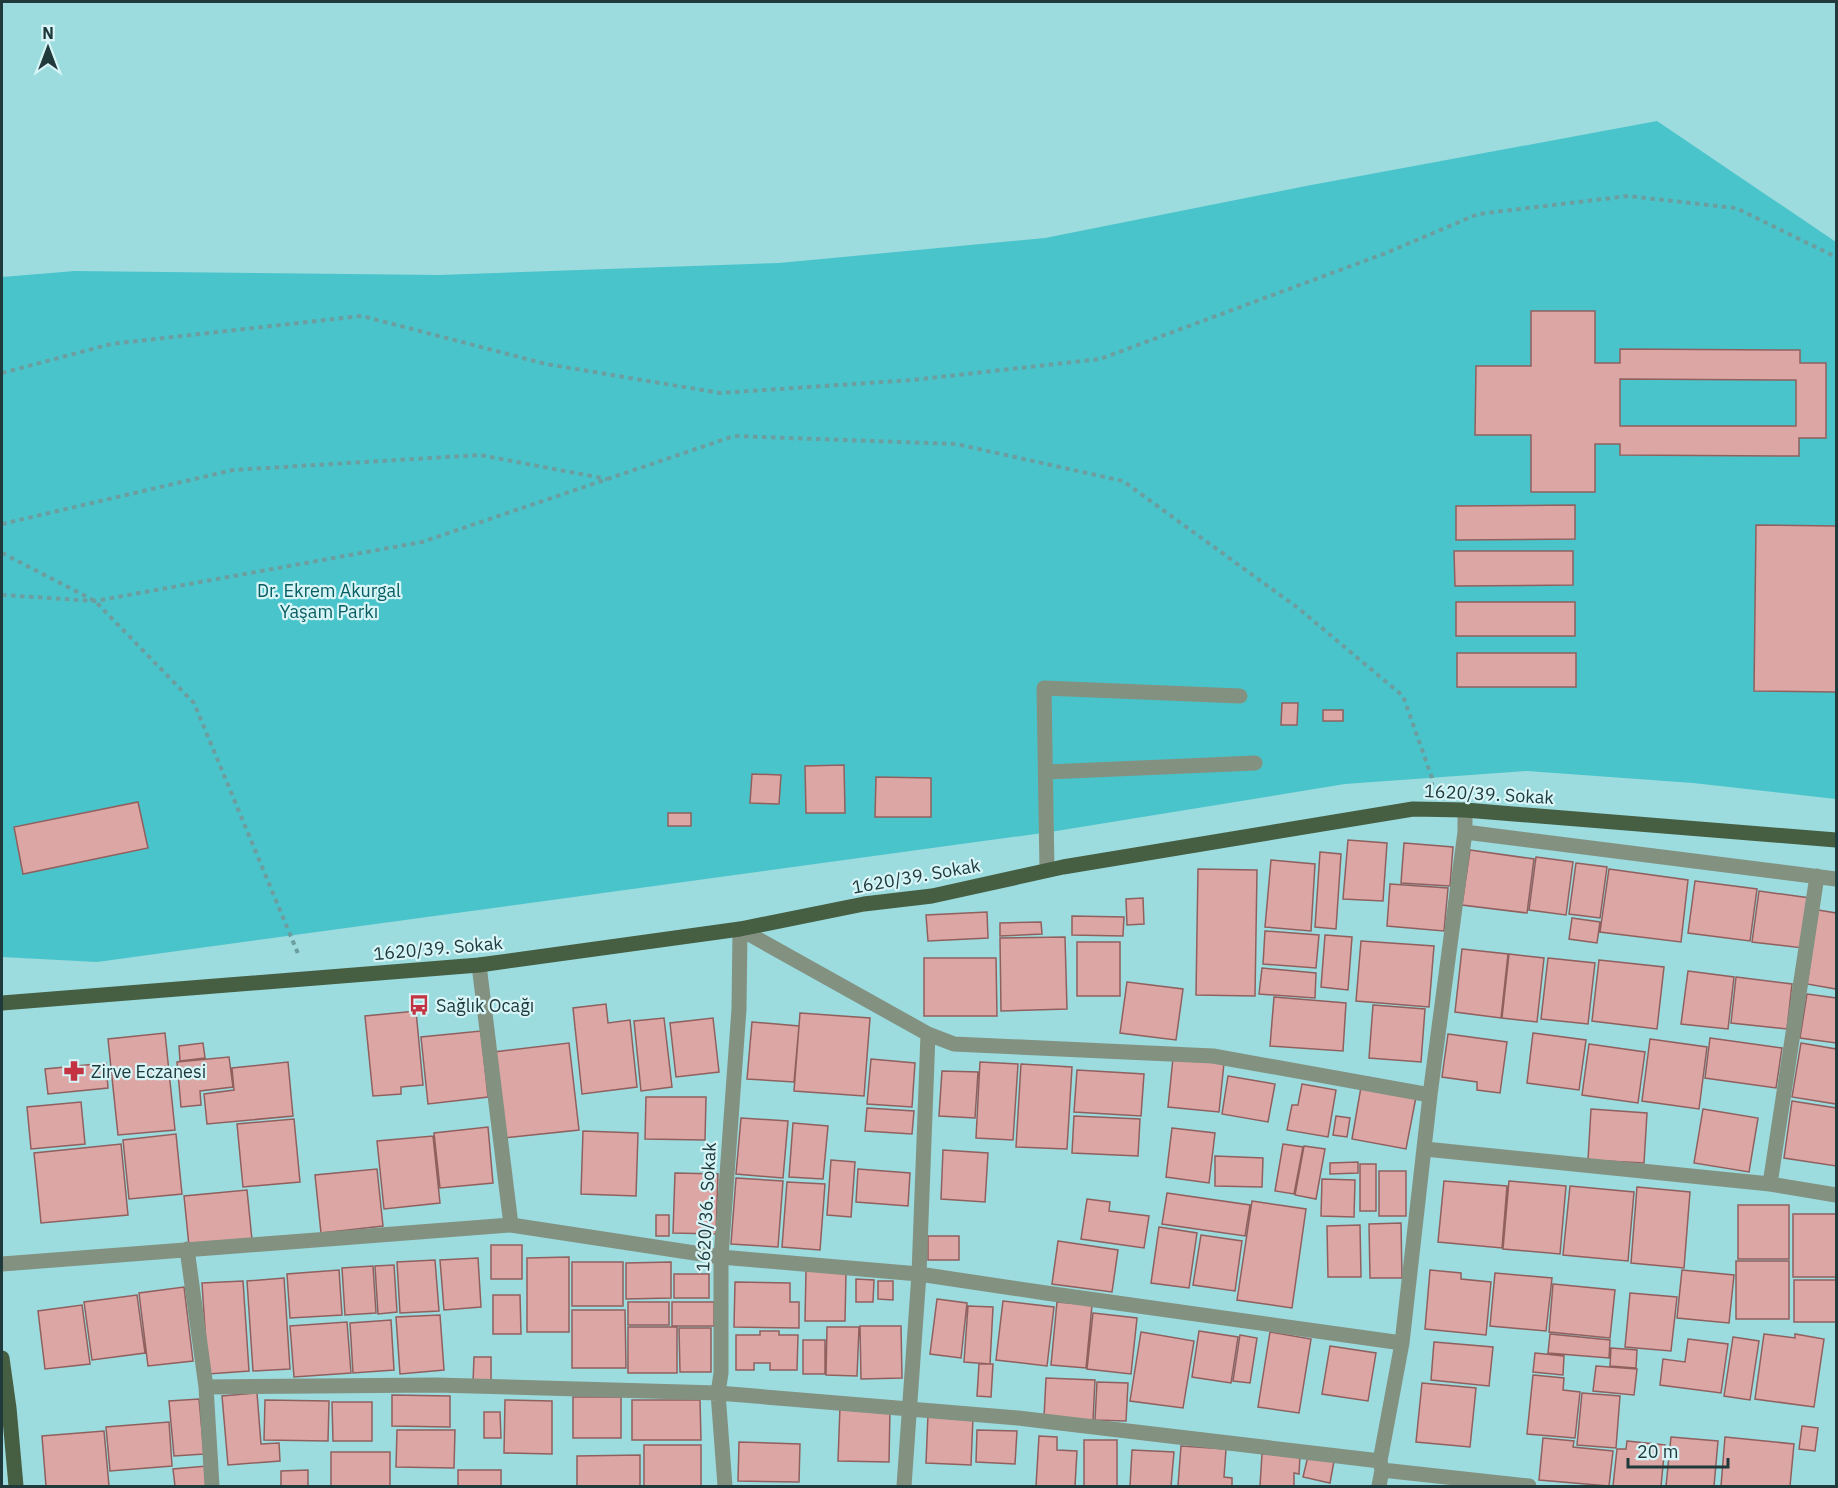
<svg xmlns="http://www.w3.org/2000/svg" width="1838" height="1488" viewBox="0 0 1838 1488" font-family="'IBM Plex Sans',sans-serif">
	<rect width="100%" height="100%" fill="#9cdbde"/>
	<!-- green -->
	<path fill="#4ac4cb" d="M1657 121 1836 242V799L1693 783 1527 771 1345 784 1050 832 97 962 2 957V277L75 271 440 275 779 263 1045 238 1306 186Z"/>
	<!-- building -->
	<path fill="#dca6a5" stroke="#90605f" stroke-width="1.5" fill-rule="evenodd" d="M1531 311H1595V363H1620V349L1800 350V363H1826V438H1799V456L1620 455V444H1595V492H1531V435H1475L1476 366H1531ZM1620 379 1796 380V426H1620Z
		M1575 505V539L1456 540V506Z
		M1756 525 1836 526V692L1754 691Z
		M1454 551H1573V585L1455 586Z
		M1456 602H1575V636H1456Z
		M1457 653H1576V687H1457Z
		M1282 703H1298L1297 725H1281Z
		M1323 710H1343V721H1323Z
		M844 765 845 813H806L805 766Z
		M752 774 781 775 779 804 750 803Z
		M876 777 931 778V817H875Z
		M138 802 148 848 23 874 14 827Z
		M668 813H691V826H668Z
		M1348 840 1387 843 1383 901 1343 899Z
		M1404 843 1453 847 1450 886 1401 883Z
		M1470 850 1534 859 1527 913 1462 905Z
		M1320 852 1341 854 1336 929 1315 927Z
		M1536 857 1573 862 1566 915 1529 910Z
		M1271 860 1315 864 1311 931 1265 927Z
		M1576 863 1607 867 1600 918 1569 914Z
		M1198 869 1257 870 1255 996 1196 995Z
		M1609 869 1688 880 1681 942 1600 932Z
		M1695 881 1757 889 1750 941 1688 933Z
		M1390 884 1448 888 1444 931 1387 926Z
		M1759 891 1810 898 1803 948 1752 942Z
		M1143 898 1144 924 1127 925 1126 899Z
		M1818 910 1836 913V989L1807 984Z
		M987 912 988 938 928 941 926 915Z
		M1072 916 1124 917 1123 936 1072 935Z
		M1572 918 1600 922 1597 943 1569 939Z
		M1041 922 1042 934 1000 936V923Z
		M1265 931 1319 935 1316 968 1263 964Z
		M1325 935 1352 937 1348 990 1321 987Z
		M1065 937 1067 1009 1001 1011 1000 938Z
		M1361 941 1434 946 1429 1007 1356 1001Z
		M1077 942H1120V996H1077Z
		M1462 949 1508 954 1501 1018 1455 1012Z
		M1509 954 1544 958 1537 1022 1502 1018Z
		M924 958H996L997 1016H924Z
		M1548 958 1595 963 1588 1024 1541 1019Z
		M1599 960 1664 967 1657 1029 1592 1021Z
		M1262 968 1316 973 1315 998 1259 994Z
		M1688 971 1734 977 1728 1029 1681 1024Z
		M1736 977 1792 984 1787 1029 1731 1023Z
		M1127 982 1183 989 1176 1040 1120 1033Z
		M1807 994 1836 998V1043L1800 1038Z
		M1274 997 1346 1003 1343 1051 1270 1046Z
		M606 1004 608 1023 630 1020 637 1087 582 1094 573 1008Z
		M1373 1005 1425 1009 1421 1062 1369 1058Z
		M416 1011 423 1085 401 1087V1094L373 1096 365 1016Z
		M800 1013 870 1018 864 1096 794 1091Z
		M664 1018 672 1087 641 1091 634 1021Z
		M713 1018 719 1072 676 1077 670 1023Z
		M752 1022 799 1026 794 1082 747 1079Z
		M481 1031 488 1097 428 1104 421 1037Z
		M165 1033 175 1130 118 1135 108 1039Z
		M1533 1033 1586 1040 1579 1090 1527 1083Z
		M1448 1034 1507 1042 1500 1093 1477 1090V1082L1442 1077Z
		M1710 1038 1782 1048 1776 1088 1705 1078Z
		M1650 1039 1707 1047 1699 1109 1642 1101Z
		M203 1043 205 1058 180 1061 179 1046Z
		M569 1043 579 1130 504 1138 494 1052Z
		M1801 1043 1836 1049V1104L1792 1097Z
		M1589 1044 1645 1052 1638 1103 1582 1095Z
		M229 1057 233 1087 200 1091 201 1105 181 1107 177 1062Z
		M1173 1058 1224 1063 1219 1112 1168 1107Z
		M871 1059 915 1063 912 1107 867 1104Z
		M288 1062 293 1116 207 1124 204 1094 234 1090 232 1068Z
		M980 1062 1018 1064 1013 1140 976 1138Z
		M106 1063 108 1088 48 1094 45 1069Z
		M1021 1064 1072 1067 1067 1149 1016 1147Z
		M1077 1070 1144 1074 1141 1116 1074 1112Z
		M942 1071 978 1072 975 1118 939 1116Z
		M1228 1076 1275 1084 1268 1122 1222 1114Z
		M1302 1084 1336 1090 1328 1137 1287 1130 1292 1105H1298Z
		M1361 1087 1416 1097 1406 1149 1352 1139Z
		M646 1097H706L705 1140 645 1139Z
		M1792 1101 1836 1108V1166L1784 1158Z
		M81 1102 85 1144 31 1149 27 1107Z
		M867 1108 914 1111 912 1134 865 1131Z
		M1591 1109 1647 1113 1644 1163 1588 1160Z
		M1703 1109 1758 1118 1749 1172 1694 1163Z
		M1074 1116 1140 1119 1138 1156 1072 1153Z
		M1336 1116 1350 1118 1347 1137 1333 1135Z
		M741 1118 788 1121 783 1178 736 1174Z
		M294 1119 300 1182 243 1187 237 1124Z
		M793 1123 828 1126 823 1179 789 1177Z
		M488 1127 493 1183 440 1188 434 1133Z
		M1172 1128 1215 1133 1209 1183 1166 1177Z
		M583 1131 638 1133 636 1196 581 1194Z
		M176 1134 182 1194 129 1199 123 1140Z
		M433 1136 440 1203 384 1209 377 1141Z
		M121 1144 128 1215 41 1223 34 1153Z
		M1283 1144 1303 1147 1294 1194 1275 1191Z
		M1304 1146 1325 1149 1316 1199 1295 1195Z
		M943 1150 988 1153 985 1202 941 1199Z
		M1215 1156 1263 1158 1262 1187 1215 1186Z
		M831 1160 855 1162 851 1217 827 1215Z
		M1358 1162V1173L1330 1174V1163Z
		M1360 1164H1376V1211H1360Z
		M377 1169 383 1226 321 1233 315 1175Z
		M858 1169 910 1173 908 1206 856 1202Z
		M1379 1171H1406V1216H1379Z
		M675 1173 718 1174 716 1234 673 1233Z
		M736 1178 783 1181 778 1247 731 1244Z
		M1322 1179 1355 1180 1354 1217 1321 1216Z
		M1444 1181 1507 1186 1502 1248 1438 1242Z
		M1509 1181 1566 1186 1560 1254 1503 1249Z
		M787 1182 825 1184 820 1250 782 1247Z
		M1570 1186 1634 1192 1628 1261 1563 1255Z
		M1637 1187 1690 1192 1684 1268 1631 1263Z
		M247 1190 252 1240 189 1246 184 1196Z
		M1167 1193 1250 1205 1245 1236 1162 1224Z
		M1087 1199 1110 1202 1109 1211 1149 1216 1144 1248 1081 1239Z
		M1252 1201 1306 1209 1292 1308 1237 1300Z
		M1738 1205H1789V1259H1738Z
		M1793 1214H1836V1277H1793Z
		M656 1215H669V1236H656Z
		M1401 1223 1402 1278H1370L1369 1224Z
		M1360 1225 1361 1277H1328L1327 1226Z
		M1159 1227 1197 1233 1189 1288 1151 1283Z
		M1201 1235 1242 1241 1235 1291 1193 1285Z
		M928 1236H959V1260H928Z
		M1058 1241 1118 1250 1112 1292 1052 1284Z
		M491 1245H522V1279H491Z
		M569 1257V1332H527V1258Z
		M478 1258 481 1307 444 1310 440 1260Z
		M435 1260 439 1311 400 1313 397 1262Z
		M1736 1261H1789V1319H1736Z
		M572 1262H623V1306H572Z
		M671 1262V1298L626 1299V1263Z
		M394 1265 397 1312 378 1314 375 1266Z
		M373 1266 376 1313 345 1315 342 1268Z
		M339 1270 342 1315 290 1318 287 1274Z
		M806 1270 846 1271 845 1321H805Z
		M1430 1270 1461 1273V1279L1491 1282 1486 1335 1425 1329Z
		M1682 1270 1734 1275 1729 1323 1677 1318Z
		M1495 1273 1552 1278 1546 1331 1490 1326Z
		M674 1274H709V1298H674Z
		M284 1278 290 1369 253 1371 247 1281Z
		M856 1279 874 1280 873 1302H856Z
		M1794 1280H1836V1322H1794Z
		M243 1281 249 1371 208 1374 202 1283Z
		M878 1281H893V1300L878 1299Z
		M735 1282 790 1283V1302H799V1328L734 1327Z
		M1553 1284 1615 1290 1610 1338 1549 1332Z
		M184 1287 193 1361 148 1366 139 1293Z
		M1630 1293 1677 1297 1671 1351 1625 1347Z
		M137 1295 145 1353 92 1360 84 1302Z
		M493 1295H520L521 1334H493Z
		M937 1299 967 1303 961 1358 930 1354Z
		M1003 1301 1054 1307 1047 1366 996 1360Z
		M628 1302H669V1325H628Z
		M672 1302H714V1326H672Z
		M1057 1302 1092 1305 1086 1368 1051 1365Z
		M82 1305 90 1364 45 1369 38 1311Z
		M968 1306 993 1307 990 1364 964 1362Z
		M572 1310H625L626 1368H572Z
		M1093 1313 1137 1318 1131 1374 1087 1369Z
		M440 1315 444 1370 400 1374 396 1317Z
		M391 1320 394 1370 353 1373 350 1323Z
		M347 1322 351 1373 294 1377 290 1326Z
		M860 1326H901L902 1378 861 1379Z
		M628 1327H677V1373H628Z
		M827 1327H859L857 1376 826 1375Z
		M679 1328H711V1372H680Z
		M760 1331H779V1335H798L797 1370H770V1363H754V1370H736V1335H760Z
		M1199 1331 1238 1337 1231 1383 1192 1377Z
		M1141 1332 1194 1341 1183 1408 1130 1401Z
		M1270 1332 1311 1339 1299 1413 1258 1407Z
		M1550 1334 1610 1340 1609 1358 1548 1353Z
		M1764 1334 1795 1338V1334L1824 1339 1814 1407 1755 1399Z
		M1240 1335 1257 1338 1250 1383 1233 1381Z
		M1733 1337 1759 1341 1750 1400 1724 1396Z
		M1688 1339 1728 1344 1721 1393 1660 1385 1663 1359 1685 1362Z
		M803 1340H825V1374H803Z
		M1434 1342 1493 1347 1489 1386 1431 1380Z
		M1330 1346 1376 1353 1368 1401 1322 1394Z
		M1611 1348 1637 1350 1636 1368 1610 1366Z
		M1535 1353 1564 1356 1563 1375 1533 1372Z
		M474 1357H491V1383H473Z
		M979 1364H993L991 1397 977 1396Z
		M1596 1366 1637 1369 1634 1395 1593 1391Z
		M1533 1375 1564 1378 1563 1390 1580 1392 1575 1438 1527 1434Z
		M1046 1378 1095 1380 1093 1420 1044 1418Z
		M1097 1382 1128 1383 1126 1421 1095 1420Z
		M1422 1383 1476 1388 1470 1447 1416 1442Z
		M257 1393 261 1444 279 1443 280 1461 228 1465 222 1396Z
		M1582 1393 1620 1396 1616 1448 1577 1445Z
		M392 1395 450 1396V1427L392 1426Z
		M573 1397H621V1438H573Z
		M199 1399 204 1454 174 1456 169 1401Z
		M265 1400 329 1401 328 1441 264 1440Z
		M505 1400 552 1401V1454L504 1453Z
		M632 1400H700L701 1440H632Z
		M332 1402H372V1441H333Z
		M840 1407 890 1408 889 1462 838 1461Z
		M484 1412H500L501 1438H484Z
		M928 1414 973 1417 971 1465 926 1463Z
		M169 1422 172 1466 110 1471 106 1427Z
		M1802 1426 1818 1428 1815 1451 1799 1449Z
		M397 1430H455L454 1468 396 1467Z
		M977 1430 1017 1431 1015 1464 976 1462Z
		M104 1431 109 1486H46L42 1436Z
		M1039 1436 1057 1437V1450L1077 1451 1075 1486H1036Z
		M1671 1437 1718 1441 1714 1486H1666Z
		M1725 1437 1794 1444 1790 1486H1721Z
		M1543 1438 1574 1441 1573 1447 1613 1451 1609 1486 1539 1480Z
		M1084 1440H1117V1486H1084Z
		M1627 1441 1665 1445 1661 1486H1613L1617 1449H1626Z
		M739 1442 800 1444 799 1482 738 1481Z
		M644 1445H701V1486H644Z
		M1181 1446 1226 1449 1224 1477 1232 1478V1486H1178Z
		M1132 1450 1174 1452 1171 1486H1130Z
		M331 1452H390V1486H331Z
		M1262 1454 1300 1455 1299 1474 1294 1473V1486H1260Z
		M640 1455V1486H577V1456Z
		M1308 1456 1334 1461 1330 1483 1303 1477Z
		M207 1466 208 1486H175L173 1469Z
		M308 1470V1486H281V1471Z
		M458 1470H501V1486H458Z"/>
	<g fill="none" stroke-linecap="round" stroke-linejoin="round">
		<!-- path -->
		<path stroke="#6c9d9f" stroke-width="4" stroke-dasharray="4.5 4.5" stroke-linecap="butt" d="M2 373 111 344 362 316 546 364 720 393 912 380 1100 359 1386 253 1478 214 1628 196 1736 208 1836 257
			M2 524 233 470 480 455 607 479
			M2 553 95 601 194 703 299 956
			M2 595 95 601 422 542 734 436 956 444 1123 481 1298 608 1403 696 1432 778V785"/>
		<!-- minor -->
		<path stroke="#839181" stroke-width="15" d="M1047 772 1255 763
			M1465 832 1836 879
			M1047 870 1044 688 1240 696
			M479 965 511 1225
			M1425 1149 1770 1184 1836 1195
			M1770 1184 1817 876
			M187 1249 206 1387 212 1486
			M2 1264 511 1225 721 1257 919 1274 1046 1293 1402 1343
			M206 1387 436 1385 718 1393 1018 1418 1380 1461
			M1382 1470 1529 1486
			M725 1486 718 1393 721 1373V1257L739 1009 740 929 928 1034 954 1044 1213 1056 1430 1095
			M904 1486 919 1274 928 1034
			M1379 1486 1382 1470 1380 1461 1402 1343 1430 1095 1465 832V810"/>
		<!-- major -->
		<path stroke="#465e42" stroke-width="15" d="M2 1003 479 965 740 929 864 904 932 896 1063 867 1413 809 1465 810 1836 840
			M2 1358 9 1408 16 1486"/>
	</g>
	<!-- icons -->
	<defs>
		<g id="bus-bare" transform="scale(1.62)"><path d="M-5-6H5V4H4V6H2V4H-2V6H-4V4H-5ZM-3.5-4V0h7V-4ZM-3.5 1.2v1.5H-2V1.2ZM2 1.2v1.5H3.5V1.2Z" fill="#c33341" stroke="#d7f5f7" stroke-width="2.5" paint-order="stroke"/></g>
		<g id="pharmacy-bare" transform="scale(1.62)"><path d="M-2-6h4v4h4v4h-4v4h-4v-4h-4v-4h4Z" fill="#c33341" stroke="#d7f5f7" stroke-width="2.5" paint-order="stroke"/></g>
	</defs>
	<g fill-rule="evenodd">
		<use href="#bus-bare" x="419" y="1005"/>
		<use href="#pharmacy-bare" x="74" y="1071"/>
	</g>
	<g text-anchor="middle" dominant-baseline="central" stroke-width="4.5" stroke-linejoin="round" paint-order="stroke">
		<!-- park labels -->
		<g font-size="18" fill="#075d61" stroke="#d7f5f7">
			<text x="329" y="590">Dr. Ekrem Akurgal<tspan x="329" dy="21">Yaşam Parkı</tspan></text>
		</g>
		<!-- street labels -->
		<g font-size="18" fill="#203a3c" stroke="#d7f5f7">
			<text transform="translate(1489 794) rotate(3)">1620/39. Sokak</text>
			<text transform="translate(916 876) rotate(-10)">1620/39. Sokak</text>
			<text transform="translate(438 948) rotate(-5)">1620/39. Sokak</text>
			<text transform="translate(706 1207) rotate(-87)">1620/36. Sokak</text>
		</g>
		<!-- poi labels -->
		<g font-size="18" fill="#203a3c" stroke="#d7f5f7" text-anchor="start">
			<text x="436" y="1005">Sağlık Ocağı</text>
			<text x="91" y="1071">Zirve Eczanesi</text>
		</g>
	</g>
	<!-- border -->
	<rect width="1838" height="1488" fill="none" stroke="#203a3c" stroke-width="6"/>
	<!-- north arrow -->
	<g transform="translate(48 48)" stroke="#d7f5f7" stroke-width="4.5" paint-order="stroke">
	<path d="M0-4.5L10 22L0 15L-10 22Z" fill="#203a3c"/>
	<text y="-9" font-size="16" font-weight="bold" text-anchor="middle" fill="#203a3c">N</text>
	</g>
	<!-- scale -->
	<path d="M1628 1458v9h100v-9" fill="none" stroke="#203a3c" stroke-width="3"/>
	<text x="1637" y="1458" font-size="18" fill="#203a3c" stroke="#d7f5f7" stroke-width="4.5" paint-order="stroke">20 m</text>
</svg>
